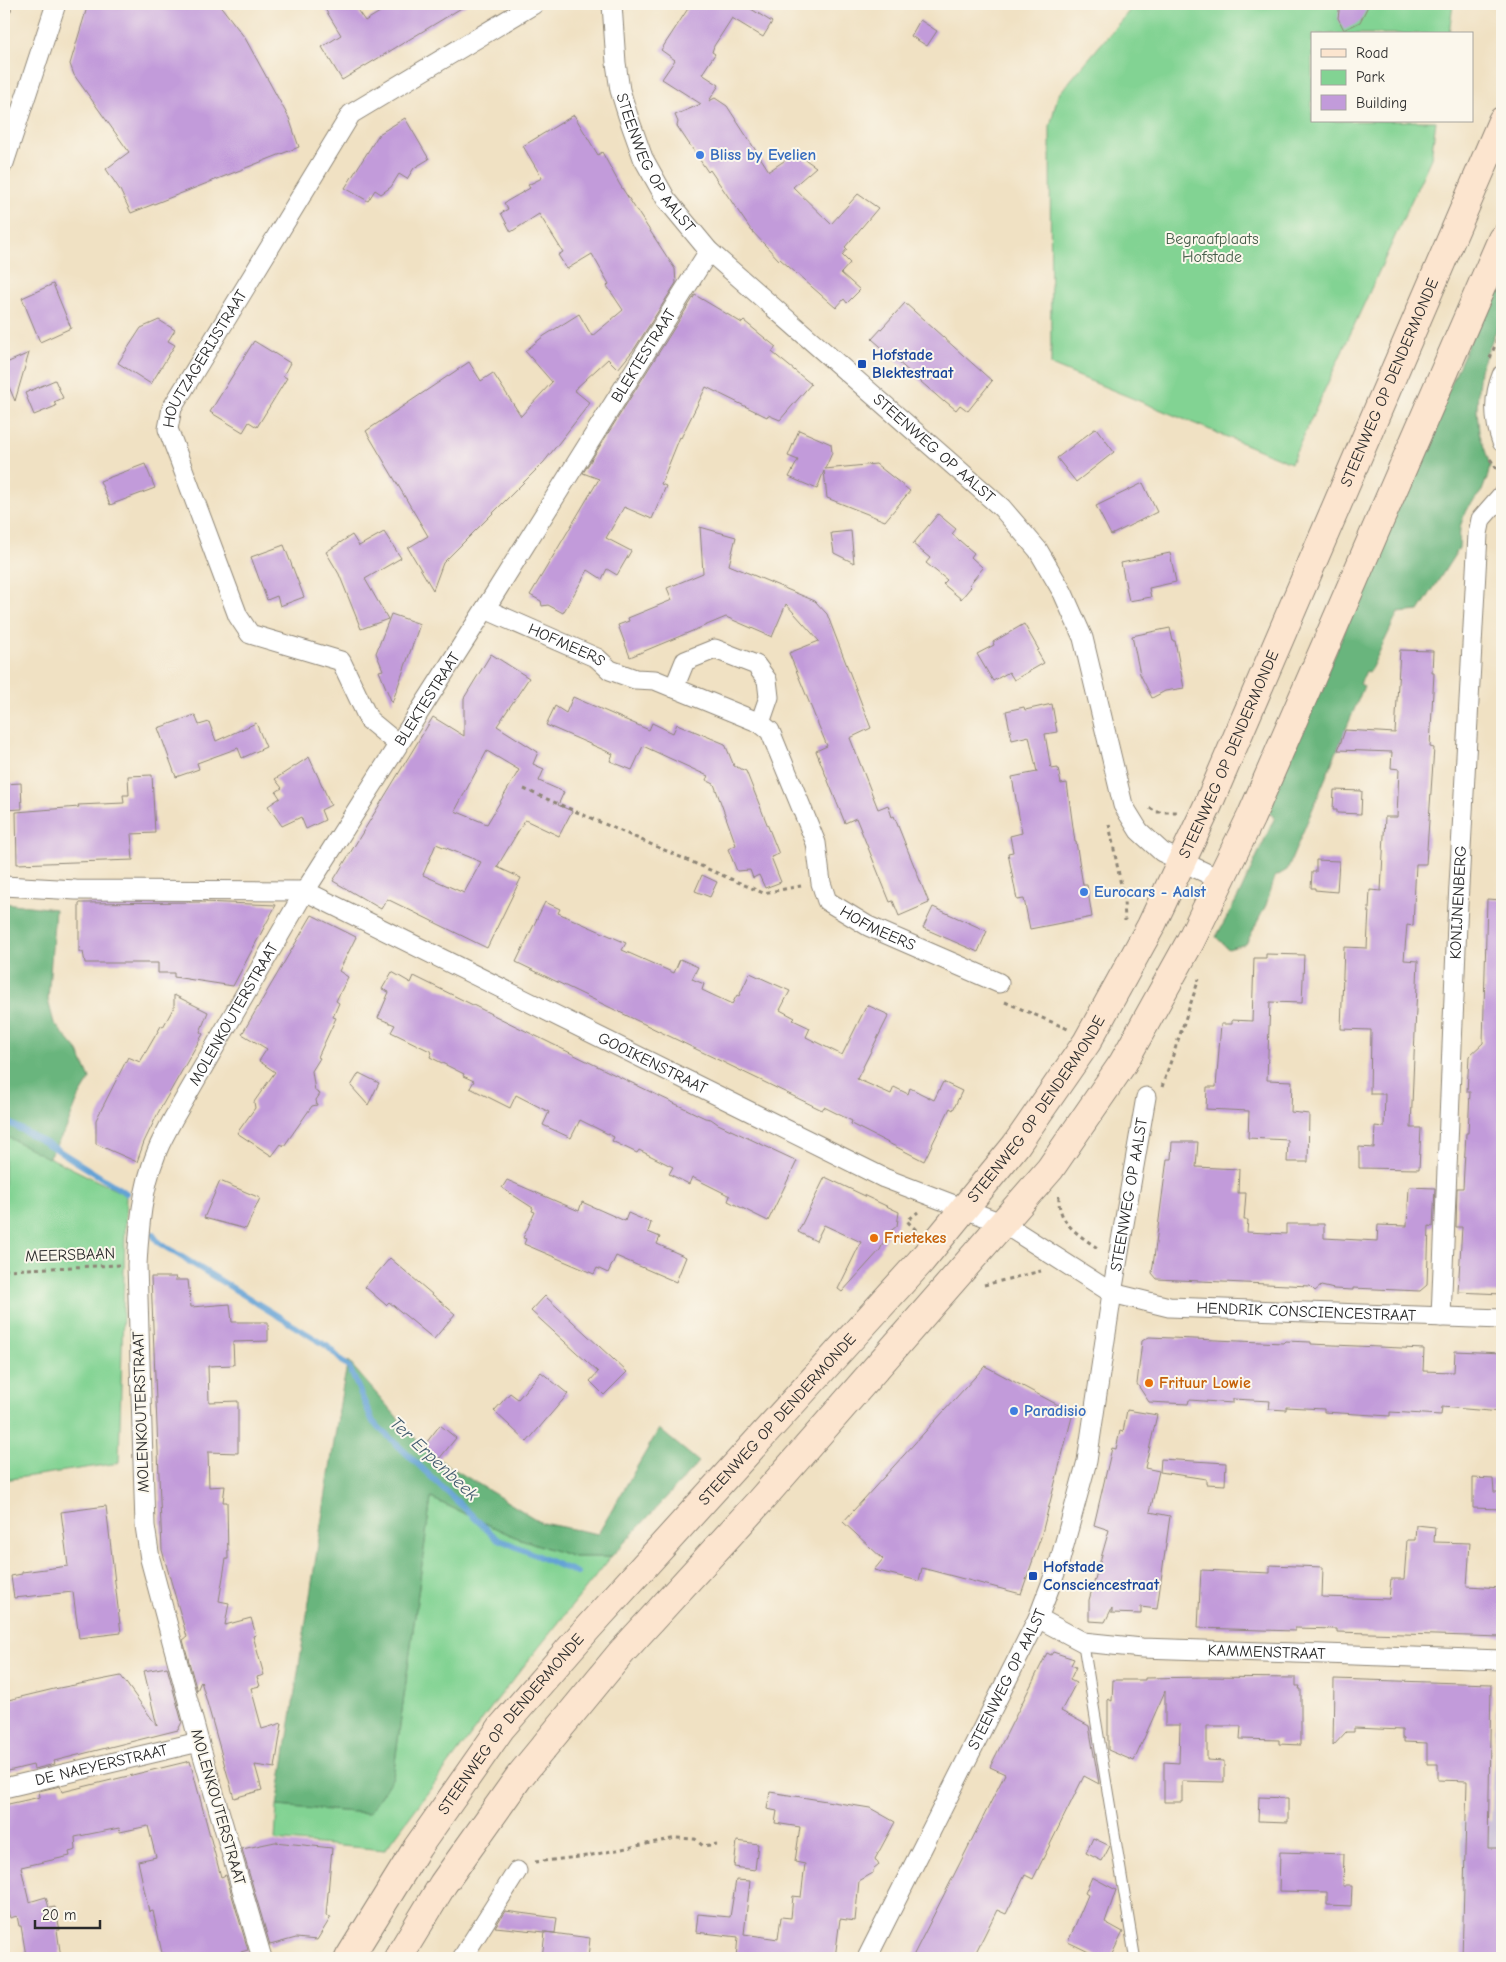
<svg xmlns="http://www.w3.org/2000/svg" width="1506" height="1962" viewBox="0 0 1506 1962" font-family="'Comic Neue',sans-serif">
	<rect width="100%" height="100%" fill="#fbf7ec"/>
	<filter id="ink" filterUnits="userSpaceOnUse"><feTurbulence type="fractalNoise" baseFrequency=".02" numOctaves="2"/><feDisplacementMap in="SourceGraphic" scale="10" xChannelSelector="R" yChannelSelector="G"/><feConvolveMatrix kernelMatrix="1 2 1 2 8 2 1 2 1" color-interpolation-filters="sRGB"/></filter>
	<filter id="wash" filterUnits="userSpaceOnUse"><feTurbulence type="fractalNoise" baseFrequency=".0096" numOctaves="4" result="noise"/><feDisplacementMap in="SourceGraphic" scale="20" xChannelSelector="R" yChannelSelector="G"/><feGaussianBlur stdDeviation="1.12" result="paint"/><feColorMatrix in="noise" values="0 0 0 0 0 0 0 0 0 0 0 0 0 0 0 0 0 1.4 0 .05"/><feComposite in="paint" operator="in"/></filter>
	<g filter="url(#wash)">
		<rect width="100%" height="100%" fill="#f0e1c3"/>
		<!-- industrial -->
		<path fill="#c9bfd7" d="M1498 1672 1502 1673V1958H1461V1822L1491 1821Z"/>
		<!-- green -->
		<path fill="#82d393" stroke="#567f5f" d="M1135 4H1453L1449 34H1312V121H1436L1431 158 1291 463 1051 365 1050 126 1058 95Z
			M4 1135 126 1195 119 1463 4 1480Z
			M431 1498 515 1537 574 1557H611L496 1701 385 1850 275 1840 277 1806 369 1813 393 1777Z"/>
		<!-- forest -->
		<path fill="#69b57d" stroke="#4a7054" d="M1502 266V316L1480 370 1478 389 1477 410 1479 432 1490 465 1488 475 1482 491 1466 510 1460 527 1459 548 1419 611 1398 613 1372 667 1369 672 1366 671 1360 684 1364 686 1287 870 1275 877 1266 905 1246 944 1228 949 1216 937 1239 895 1275 817 1267 812Z
			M4 903 55 909 48 1000 54 1023 78 1051 90 1079 78 1099 66 1129 48 1158 4 1135Z
			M348 1361 423 1447 439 1460 542 1523 598 1534 659 1429 699 1462 611 1557H574L515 1537 431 1498 393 1777 369 1813 277 1806 342 1391Z"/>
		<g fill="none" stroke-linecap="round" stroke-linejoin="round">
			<!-- stream -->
			<path stroke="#63a2d5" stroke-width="6" d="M4 1120 53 1147 126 1193
				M153 1235 159 1243 327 1346 350 1369 373 1422 496 1538 577 1573"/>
		</g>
		<g id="blocks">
			<!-- building -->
			<path fill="#c29bda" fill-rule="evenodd" d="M88 4H219L245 38 289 118 299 147 131 213 120 190 106 169 129 152 74 75 70 64Z
				M322 4H353L365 21 393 4H468L342 80 322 47 341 35Z
				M691 4H743L772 22 763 37 732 18 714 46 712 52 715 54 702 74 719 85 709 101 715 98 727 106 769 171 796 153 816 167 793 187 831 224 858 194 878 208 845 247 847 249 842 255 850 263 841 273 860 290 847 303 844 299 836 308 780 259 779 260 751 230 710 170 708 172 677 126 678 122 675 115 701 104 662 79 675 60 661 50Z
				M1340 4H1369L1360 22 1344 30 1338 18Z
				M920 20 937 31 927 46 911 36Z
				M574 115 598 155 602 152 620 185 675 269 676 283 635 348 618 369 608 359 574 390 590 403 544 462 443 563 433 590 408 548 428 536 366 431 469 362 481 381 493 373 521 416 552 382 525 351 544 336 579 314 592 336 623 310 607 286 609 284 592 254 567 269 558 255 563 252 539 214 511 232 501 213 508 209 504 203 530 188 528 185 542 178 523 146Z
				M405 118 429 159 414 168 407 179 399 174 391 187 381 194 375 190 368 201 345 188 379 134Z
				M53 284 71 328 40 342 22 298Z
				M695 295 742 323 744 321 776 347 772 352 811 384 780 420 768 415 767 417 706 387 681 438 680 437 661 484 666 486 652 519 624 507 606 538 631 551 617 575 607 569 602 579 588 570 563 613 548 605 542 606 541 601 530 595 599 479 583 473Z
				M905 303 992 381 968 411 960 405 956 410 945 401 944 402 872 339Z
				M159 320 175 330 168 341 175 345 151 384 118 363 141 328Z
				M254 341 290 363 283 376 287 378 257 427 249 422 243 432 210 412Z
				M29 353 15 401 4 375V364Z
				M55 380 63 398 54 402 56 406 34 415 25 393Z
				M1096 428 1114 452 1076 482 1057 458Z
				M799 430 831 444 832 453 825 469 876 464 910 491 885 521 827 498 824 471 817 489 789 477 798 460 788 456Z
				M145 464 155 488 110 505 100 481Z
				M1143 483 1157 512 1111 535 1096 506Z
				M938 514 956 529 952 534 974 553 971 557 983 568 969 585 971 587 961 599 943 584 947 580 926 563 930 558 913 544Z
				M700 527 736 537 729 565 815 601 827 614 871 728 850 738 878 809 888 805 892 817 894 816 929 903 899 916 893 901 890 902 856 818 845 823 816 751 827 746 789 653 819 641 786 604 772 637 726 617 630 657 618 625 629 621 628 618 672 600 667 588 703 573Z
				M851 531 854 563 834 553 831 533Z
				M384 532 401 558 365 579 388 619 361 629 339 574 326 552 352 535 359 546Z
				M284 545 304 597 280 606 277 596 267 600 251 557Z
				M1170 553 1176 582 1149 588 1151 597 1129 601 1121 563Z
				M391 614 420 624 392 703 379 671 383 670 376 653Z
				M1024 624 1039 650 1037 651 1044 663 1014 680 1009 672 993 681 977 654 994 645 993 642Z
				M1170 628 1173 641H1175L1184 688 1165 691 1152 698 1140 674 1132 636Z
				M1400 650 1433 651 1432 673H1434L1430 747 1434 748 1426 864H1416L1413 926 1407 925 1404 960 1418 961 1411 1128H1421L1419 1169 1359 1168V1147L1374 1148 1375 1126 1384 1127 1385 1094H1370L1371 1030 1341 1029 1344 947 1367 948 1370 890 1381 891 1385 817H1397L1399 769 1391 768 1392 752 1338 750 1345 730 1395 733Z
				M491 654 529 678 497 726 538 752 533 764 544 769 539 781 564 792 558 805 572 811 559 836 525 820 497 867 521 878 487 948 387 899 381 909 333 881 433 717 464 736V698ZM487 751 519 770 487 824 455 811ZM436 844 481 862 464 893 423 875Z
				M573 697 649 730 652 723 673 733 677 724 725 744 734 766 746 771 779 854 771 857 781 882 765 888 759 875 753 878 750 870 737 871 728 849 736 845 714 784 706 780 708 776 643 746 632 770 610 761 613 754 546 725 555 706 566 713Z
				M1052 704 1057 732 1045 734 1051 769 1058 768 1061 784 1067 783 1075 842H1076L1083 885H1087L1092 917 1030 929 1024 899 1017 900 1008 853 1013 852 1010 836 1022 833 1012 777 1037 772 1029 736 1012 740 1006 711 1024 707 1025 710Z
				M195 715 199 725 209 722 216 741 256 723 266 747 242 758 238 748 197 763 199 769 176 777 158 728Z
				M309 757 331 805 321 810 325 820 306 829 301 817 282 826 268 806 280 798 276 792 282 788 275 779Z
				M152 775 155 833 131 834 133 860 17 864 16 812 79 807 78 805 124 803 123 795H129L128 776Z
				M21 783 22 809 4 810V784Z
				M1334 790 1362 791 1361 814 1337 813V810H1333Z
				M1316 860 1339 861 1337 892 1315 890V888H1311L1312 872H1316Z
				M702 875 717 882 710 897 695 891Z
				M1487 899 1502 900V1093L1500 1131 1502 1132V1294L1458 1292 1462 1227H1456L1457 1188H1463L1466 1133H1468L1470 1092H1467L1469 1056 1483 1043Z
				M202 902 276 905 233 986 174 977V973H158V963H85L83 952H79V903Z
				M545 902 560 909 558 913 626 943 622 950 674 973 680 959 698 967 692 979 704 984 702 990 732 1004 737 995 739 996 750 973 790 991 780 1010 795 1018 793 1020 810 1028 806 1037 842 1055 867 1005 889 1015 857 1079 891 1094 894 1087 908 1094 910 1088 934 1100 943 1082 962 1091 953 1110 950 1108 924 1161 851 1124 852 1121 824 1107 822 1110 516 962Z
				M933 907 987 931 978 952 923 928Z
				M312 915 356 937 339 971 348 977 336 1001 339 1003 333 1017 336 1018 318 1057 320 1058 312 1071 315 1091 320 1094 316 1100 317 1105 312 1106 284 1146 281 1144 272 1156 237 1133 255 1108 254 1102 275 1072 259 1061 267 1049 242 1034Z
				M1266 954 1304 955 1302 1003 1270 1002 1267 1080 1292 1081 1291 1112 1309 1114 1308 1162H1287L1288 1140 1248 1138 1249 1111 1206 1109 1207 1087H1216L1221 1024H1232V1020L1252 1021 1254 958H1266Z
				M392 972 411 983 414 976 605 1070 705 1118 711 1119 718 1124 797 1161 768 1221 728 1201 730 1196 692 1177 689 1184 669 1174 673 1167 639 1150 637 1153 612 1141 614 1137 580 1120 571 1138 543 1125 549 1112 516 1095 510 1108 470 1088 474 1081 463 1076 464 1074 430 1057 432 1052 391 1032 395 1025 378 1018 389 992 382 989Z
				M174 995 208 1012 200 1032 203 1034 159 1111 144 1142 137 1162 96 1144V1120L128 1057 140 1062 161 1026 163 1027 174 1007Z
				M359 1073 379 1083 368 1105 351 1086Z
				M1172 1142H1198L1196 1167 1239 1169 1238 1193H1246L1244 1220H1248L1247 1232 1286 1234V1224H1324V1238L1377 1241 1378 1225 1407 1226 1409 1187 1435 1188 1433 1227 1429 1226 1427 1285 1420 1291 1353 1288V1290L1334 1289 1321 1286 1315 1291 1310 1286 1157 1279 1152 1273 1167 1159H1171Z
				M825 1177 899 1212 897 1226 888 1233 880 1250 842 1292 838 1289 861 1242 824 1225 816 1241 798 1232Z
				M507 1180 579 1211 582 1202 625 1221 628 1213 651 1223 648 1232 660 1237 657 1244 686 1257 676 1282 616 1256 608 1273 597 1268 594 1274 524 1244 526 1239 523 1238 535 1212 532 1211 533 1208 502 1188Z
				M220 1181 260 1198 246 1229 204 1218Z
				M390 1258 455 1314 434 1339 389 1302 386 1305 365 1287Z
				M151 1277H176L175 1280H188L191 1307 230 1304 232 1322H268V1341L233 1342 234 1365 208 1366 209 1402 238 1401V1453L208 1452 209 1487 225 1486 223 1502H227L228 1559H226L219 1601 229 1603 225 1625 251 1618 256 1635 253 1636 264 1675 257 1677 260 1686 251 1688 262 1729 282 1723 275 1768 255 1765 262 1790 234 1798 201 1681 197 1691 183 1640 187 1637 162 1550Z
				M545 1296 627 1372 604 1395 590 1381 598 1372 531 1311Z
				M1149 1337 1283 1343 1285 1341 1311 1342V1344L1424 1349 1423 1371 1454 1372 1455 1351 1502 1353 1501 1412 1442 1407 1441 1415 1390 1412V1416L1324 1412V1409L1286 1407V1410L1269 1409 1270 1401 1233 1399V1403L1189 1400 1188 1404 1149 1402 1137 1384 1142 1341Z
				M985 1366 1073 1413 1041 1537 1021 1594 922 1568 919 1581 874 1570 883 1559 843 1522Z
				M541 1372 568 1394 527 1442 494 1411 510 1393 518 1399Z
				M1127 1410 1157 1415 1145 1468 1159 1471 1150 1512 1170 1516 1157 1609 1141 1607V1614L1112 1613V1608L1105 1622 1089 1621V1600L1109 1530 1094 1525 1112 1448 1116 1449 1120 1431 1123 1432Z
				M440 1425 456 1438 439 1459 423 1447Z
				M1161 1459 1226 1463 1225 1485 1206 1484V1479L1160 1472Z
				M1473 1478 1493 1479 1494 1492H1502V1509L1473 1508Z
				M106 1506 121 1633 79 1638 73 1592 14 1598 11 1576 22 1574V1572L68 1566 61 1512Z
				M1416 1525 1435 1527 1434 1542 1470 1543 1467 1586 1502 1588V1637L1337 1632V1629L1295 1628V1631L1198 1628 1201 1570 1270 1573V1565L1323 1567 1322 1597 1389 1599 1391 1579H1404L1407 1540H1415Z
				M1053 1652 1074 1659 1071 1665 1076 1667 1070 1680 1076 1683 1061 1711 1089 1726 1099 1784 1084 1776 1033 1879 1025 1875 1006 1914 997 1910 973 1958H912L1005 1774 990 1767 1047 1653 1051 1655Z
				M167 1667 182 1722 178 1730 54 1761 55 1764 34 1769 33 1765 4 1772V1701L54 1689 121 1676 157 1726 144 1671Z
				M1206 1677 1296 1678V1686H1300L1299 1689H1301V1745L1279 1744V1740L1240 1739 1241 1726H1207V1760L1224 1761V1782L1182 1781V1802H1164V1762L1179 1763 1180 1725H1165V1691L1134 1761 1108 1750V1699L1112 1701 1113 1680H1145V1678Z
				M1334 1679 1491 1684 1488 1848H1502V1958H1462L1467 1781 1438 1780V1764H1427V1743L1404 1742V1738H1402V1730L1354 1728V1732H1346L1333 1746Z
				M190 1761 221 1877 226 1875 248 1950 241 1952 243 1958H163L153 1911 149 1912 138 1861 156 1857 148 1826 120 1832 119 1828 75 1837 76 1850 69 1852 70 1856 21 1867 29 1902 46 1897 49 1908 55 1907 60 1930H57L61 1958H33V1955L26 1956 21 1926H19L17 1916 10 1918 7 1908 4 1909V1805L40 1797 39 1791 60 1786 62 1792Z
				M770 1792 870 1808 895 1822 875 1859 879 1865 873 1870V1873L859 1881 855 1921 840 1919 835 1958H736L738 1937 696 1932 698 1914 730 1917 736 1880 750 1881 744 1934 778 1939 781 1917 791 1918 793 1896 801 1897 805 1864 795 1862 800 1827 775 1823 777 1811 767 1809Z
				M1259 1797 1288 1798V1822L1258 1821Z
				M1093 1838 1110 1846 1102 1861 1086 1853Z
				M737 1841 758 1844 755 1870 734 1867Z
				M275 1842 332 1848 326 1916 331 1917 317 1940 296 1938 270 1945 242 1849Z
				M1280 1852 1344 1854 1343 1886H1352L1351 1906 1327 1905V1892L1279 1891Z
				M1092 1877 1116 1890 1105 1922 1123 1932 1110 1958H1101L1068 1942 1088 1895 1085 1893Z
				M505 1911 557 1918 555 1933 495 1927Z
				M545 1932 590 1938 588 1958H542Z"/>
		</g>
	</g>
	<g filter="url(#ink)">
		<use href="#blocks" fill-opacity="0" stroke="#8e8677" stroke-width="1"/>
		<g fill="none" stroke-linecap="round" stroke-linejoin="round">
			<!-- service casing -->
			<g stroke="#8e8677" stroke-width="12">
				<path id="service" d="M1083 1642 1135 1958"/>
			</g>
			<!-- minor casing -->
			<g stroke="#8e8677" stroke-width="21">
				<g id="minor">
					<path id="s1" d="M612 4 616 63 620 90 628 116 643 158 666 199 709 251 1002 508 1038 550 1063 593 1083 638 1123 805 1139 831 1162 852 1221 880"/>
					<path d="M4 163 56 4"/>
					<path d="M1502 375C1493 397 1494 421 1502 442"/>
					<path id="s2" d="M485 609 597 658 610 670 635 679 655 680 760 723 770 731 816 843 821 883 827 901 868 926 999 983"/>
					<path d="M674 688 685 661 715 649 756 665 767 680 769 697 760 723"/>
					<path id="s3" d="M398 744 369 720 341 661 250 634 238 616 168 429 172 408 351 114 534 4"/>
					<path id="s4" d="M4 886 76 890 305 891 884 1178 1004 1224 1112 1293 1169 1307 1502 1319"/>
					<path id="s5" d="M1441 1317 1457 923 1478 534 1481 519 1502 495"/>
					<path id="s6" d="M1038 1618 1083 1642 1142 1648 1502 1660"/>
					<path id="s7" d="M4 1788 199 1742"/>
					<path id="s8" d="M262 1958 199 1742 150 1559 145 1526 137 1265C139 1227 142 1189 156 1154 160 1142 167 1131 173 1119L305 891 485 609 709 251"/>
					<path d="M462 1958 517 1871"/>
					<path id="s9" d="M867 1958 1038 1618 1060 1560 1087 1461 1112 1293 1146 1097"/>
				</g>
			</g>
			<!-- secondary casing -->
			<g stroke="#8e8677" stroke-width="30">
				<g id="secondary">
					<path id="s10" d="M349 1958 417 1848 501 1728 587 1629 921 1261 1016 1145 1087 1042 1151 926 1208 805 1502 121"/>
					<path d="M398 1958 443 1884 519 1777 621 1653 760 1501 1050 1169 1123 1063 1190 942 1251 817 1502 239"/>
				</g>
			</g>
			<!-- path -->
			<path stroke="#8e8677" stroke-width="3" stroke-dasharray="4 4" stroke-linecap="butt" d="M4 27 12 4
				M1490 358 1502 328
				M1490 459 1502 476
				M524 789 763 893 801 886
				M1150 808 1156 812H1177
				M1109 824 1124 900 1125 921
				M1005 1002 1068 1029
				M1162 1087 1199 979
				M1059 1196C1057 1223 1079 1235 1099 1249
				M916 1230 907 1221 918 1212
				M4 1270 119 1265
				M984 1285 1041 1271
				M535 1862 587 1856 676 1838 695 1839 703 1846 717 1844"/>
			<!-- service -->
			<use href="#service" stroke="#fff" stroke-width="10"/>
			<!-- minor -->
			<use href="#minor" stroke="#fff" stroke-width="19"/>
			<!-- secondary -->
			<use href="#secondary" stroke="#fce5cf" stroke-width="28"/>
		</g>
	</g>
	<!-- markers -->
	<g fill="#3f7fe0" stroke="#fbf7ec" stroke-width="2">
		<circle cx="700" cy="155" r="5"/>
		<circle cx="1084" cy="892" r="5"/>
		<circle cx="1014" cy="1411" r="5"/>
	</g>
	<g fill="#1a4fb4" stroke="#fbf7ec" stroke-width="2">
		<rect x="857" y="359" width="10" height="10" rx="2.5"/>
		<rect x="1028" y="1571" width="10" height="10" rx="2.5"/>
	</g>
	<g fill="#e8710a" stroke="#fbf7ec" stroke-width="2">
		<circle cx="874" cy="1238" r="5"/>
		<circle cx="1149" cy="1383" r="5"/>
	</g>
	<g text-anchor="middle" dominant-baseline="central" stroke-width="4" stroke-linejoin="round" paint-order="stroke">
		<!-- shop labels -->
		<g font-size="16" font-weight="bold" fill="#366cbe" stroke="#fbf7ec" text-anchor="start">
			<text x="710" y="155">Bliss by Evelien</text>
			<text x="1094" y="892">Eurocars - Aalst</text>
			<text x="1024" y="1411">Paradisio</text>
		</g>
		<!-- street labels -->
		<g font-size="16" fill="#2b2b2b" stroke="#fbf7ec">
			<text stroke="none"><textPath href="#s1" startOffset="168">STEENWEG OP AALST</textPath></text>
			<text stroke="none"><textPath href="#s8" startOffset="1758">BLEKTESTRAAT</textPath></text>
			<text stroke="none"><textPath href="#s3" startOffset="499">HOUTZAGERIJSTRAAT</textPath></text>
			<text stroke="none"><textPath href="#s10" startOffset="1905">STEENWEG OP DENDERMONDE</textPath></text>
			<text stroke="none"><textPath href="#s1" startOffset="572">STEENWEG OP AALST</textPath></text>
			<text stroke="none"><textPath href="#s2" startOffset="89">HOFMEERS</textPath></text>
			<text stroke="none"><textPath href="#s8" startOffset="1352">BLEKTESTRAAT</textPath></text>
			<text stroke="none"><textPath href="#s10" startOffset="1500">STEENWEG OP DENDERMONDE</textPath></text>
			<text stroke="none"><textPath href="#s5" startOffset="415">KONIJNENBERG</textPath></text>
			<text stroke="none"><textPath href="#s2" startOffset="551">HOFMEERS</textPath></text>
			<text stroke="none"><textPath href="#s8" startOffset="982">MOLENKOUTERSTRAAT</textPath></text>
			<text stroke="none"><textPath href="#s4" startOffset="689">GOOIKENSTRAAT</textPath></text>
			<text stroke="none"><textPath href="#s10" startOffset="1095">STEENWEG OP DENDERMONDE</textPath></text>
			<text stroke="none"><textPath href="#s9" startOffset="815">STEENWEG OP AALST</textPath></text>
			<text transform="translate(70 1255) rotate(-2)">MEERSBAAN</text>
			<text stroke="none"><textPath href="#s4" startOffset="1400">HENDRIK CONSCIENCESTRAAT</textPath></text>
			<text transform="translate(141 1412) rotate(-92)">MOLENKOUTERSTRAAT</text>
			<text stroke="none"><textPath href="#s10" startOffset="690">STEENWEG OP DENDERMONDE</textPath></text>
			<text stroke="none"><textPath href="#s6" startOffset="235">KAMMENSTRAAT</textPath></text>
			<text stroke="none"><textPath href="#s9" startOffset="312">STEENWEG OP AALST</textPath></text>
			<text stroke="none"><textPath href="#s10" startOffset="285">STEENWEG OP DENDERMONDE</textPath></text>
			<text stroke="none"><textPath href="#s7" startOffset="100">DE NAEYERSTRAAT</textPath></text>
			<text transform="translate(218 1807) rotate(74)">MOLENKOUTERSTRAAT</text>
		</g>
		<!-- park labels -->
		<g font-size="16" fill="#455d4a" stroke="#fbf7ec">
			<text x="1212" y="239">Begraafplaats<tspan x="1212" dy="18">Hofstade</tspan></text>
		</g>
		<!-- transit labels -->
		<g font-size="16" font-weight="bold" fill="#164399" stroke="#fbf7ec" text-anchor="start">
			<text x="872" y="355">Hofstade<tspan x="872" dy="18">Blektestraat</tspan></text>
			<text x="1043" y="1567">Hofstade<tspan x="1043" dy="18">Consciencestraat</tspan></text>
		</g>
		<!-- food labels -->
		<g font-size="16" font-weight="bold" fill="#c56008" stroke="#fbf7ec" text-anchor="start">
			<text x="884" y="1238">Frietekes</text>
			<text x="1159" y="1383">Frituur Lowie</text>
		</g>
		<!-- water labels -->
		<g font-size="18" font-style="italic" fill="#415b6f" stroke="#fbf7ec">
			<text transform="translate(434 1459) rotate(43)">Ter Erpenbeek</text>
		</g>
	</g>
	<!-- margin -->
	<rect width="1506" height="1962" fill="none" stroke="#fbf7ec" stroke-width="20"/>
	<!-- legend -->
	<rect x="1311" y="32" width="162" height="90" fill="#fbf7ec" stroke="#a8a59f"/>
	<rect x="1321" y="49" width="25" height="8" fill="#fce5cf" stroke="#a8a59f"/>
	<text x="1356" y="58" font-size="15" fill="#2b2b2b">Road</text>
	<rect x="1321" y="70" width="25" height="15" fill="#82d393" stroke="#a8a59f"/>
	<text x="1356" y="82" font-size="15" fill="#2b2b2b">Park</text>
	<rect x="1321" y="95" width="25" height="15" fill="#c29bda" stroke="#a8a59f"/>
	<text x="1356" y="108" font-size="15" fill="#2b2b2b">Building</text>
	<!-- scale -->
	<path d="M35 1920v8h65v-8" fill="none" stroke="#2b2b2b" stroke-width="2.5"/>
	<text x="42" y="1920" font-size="15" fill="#2b2b2b" stroke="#fbf7ec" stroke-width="4" paint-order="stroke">20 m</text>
</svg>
